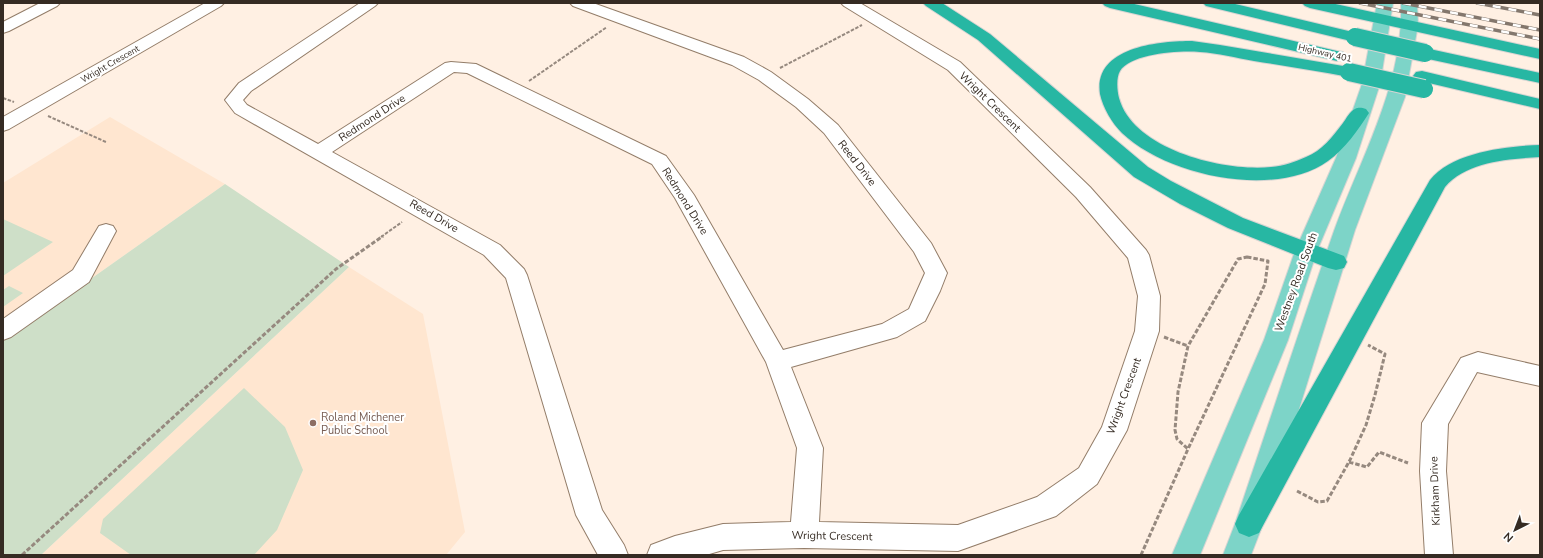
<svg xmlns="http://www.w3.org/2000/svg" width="1543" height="558" viewBox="0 0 1543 558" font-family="'Nunito Sans',sans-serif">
	<rect width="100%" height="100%" fill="#fff0e3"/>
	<!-- built -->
	<path fill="#ffe6d0" d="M110 117 225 184 3 341V183Z
		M349 267 423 314 465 532 446 555H41Z"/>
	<!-- green -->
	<path fill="#cedfc8" d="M225 184 349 267 41 555H3V341Z
		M3 219 53 242 3 276Z
		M9 286 23 293 3 307V290Z
		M244 388 285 427 303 470 277 530 254 555H131L100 533 103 519Z"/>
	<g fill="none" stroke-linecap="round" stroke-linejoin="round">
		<!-- minor casing -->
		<g stroke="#937d69" stroke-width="2">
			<path id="minor" d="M40 3H60L57 6 9 31 3 33V22Z
				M205 3H224L221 6 9 129 3 131V117Z
				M360 3H378L375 6 251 91 243 100 247 105 318 144 445 63 451 62 476 64 666 156 694 195 783 350 882 324 909 309 925 273 914 252 824 133 796 107 759 80 732 65 573 6 570 3H593L744 57 771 72 808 99 838 125 931 243 947 273 940 291 925 321 897 337 791 367 823 448 819 522 958 525 1037 497 1079 468 1102 427 1135 331 1138 296 1128 258 1076 197 948 70 844 6 841 3H860L960 62 1090 187 1146 250 1149 255 1160 296 1159 331 1127 430 1097 484 1056 516 958 551 804 548 723 550 706 555H647L651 545 675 536 723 524 791 522 797 448 766 362 675 198 652 164 467 73 454 72 332 152 500 245 524 269 527 275 602 510 624 545 628 555H598L576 515 506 278 484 255 235 113 225 100 239 83Z
				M106 224 113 226 116 231 89 282 11 337 3 340V319L73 270 99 226Z
				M1478 352 1540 366V386L1477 372 1448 424 1446 471 1453 555H1425L1420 471 1422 423 1461 358Z"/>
		</g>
		<!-- major casing -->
		<g stroke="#d7d5d3" stroke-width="2">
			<path id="major" d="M1377 3H1393L1380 84 1356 158 1317 251 1288 340 1200 555H1172L1264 340 1295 251 1336 158 1362 84Z
				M1401 3H1417L1418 25 1405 97 1355 230 1263 524 1251 555H1223L1235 524C1268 426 1300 328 1334 231 1361 157 1404 84 1401 3Z"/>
		</g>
		<!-- highway casing -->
		<g stroke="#d7d5d3" stroke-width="2">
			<path id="highway" d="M923 3H942L990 34 1148 167 1171 181 1243 218 1344 256 1347 262 1344 268 1336 270 1328 268 1228 228 1180 204 1134 177 978 40 926 6Z
				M1102 3H1130L1337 51 1343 52 1345 56 1343 60 1337 61 1110 8 1105 6Z
				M1203 3H1231L1361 34 1363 37 1361 40 1355 42 1206 6Z
				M1302 3H1331L1540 49V59L1310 8 1305 6Z
				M1192 41 1220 45 1349 67 1355 68 1358 72 1355 76 1349 77C1317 71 1286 66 1254 61 1236 58 1218 53 1200 52 1181 50 1131 53 1120 71 1116 78 1117 90 1119 98 1133 150 1225 172 1271 167 1284 166 1295 162 1306 157 1322 151 1333 136 1343 123 1346 119 1350 111 1355 109 1359 107 1362 108 1366 109L1369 113C1358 130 1345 149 1328 161 1275 199 1167 176 1122 133 1112 123 1103 108 1100 94 1093 47 1159 41 1192 41Z
				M1425 48 1540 73V83L1419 57 1417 53 1419 49Z
				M1422 71 1540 99V109L1416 80 1413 76 1416 72Z
				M1540 145V157C1509 159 1467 161 1445 187L1259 533 1249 537 1239 533 1235 524 1239 515 1430 180C1452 152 1507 146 1540 145Z"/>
		</g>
		<!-- path-far1 -->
		<path stroke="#96897f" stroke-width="2" stroke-dasharray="3.5 1.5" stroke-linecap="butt" d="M780 68 862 25
			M529 81 607 27
			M3 98 14 102
			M48 116 106 142
			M381 237 402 222"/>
		<!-- path -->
		<path stroke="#96897f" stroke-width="3" stroke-dasharray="4.5 2" stroke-linecap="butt" d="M1247 257 1268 261 1265 284 1188 449 1177 439 1175 430 1178 392 1188 346 1238 259Z
			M1164 337 1188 346
			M1349 462 1367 467 1379 452 1408 463
			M1297 491 1318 502 1327 501 1350 460 1366 425 1375 395 1385 354 1368 345
			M22 555 336 269 383 236
			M1141 555 1188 449"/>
		<!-- minor -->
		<use href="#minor" fill="#fff" fill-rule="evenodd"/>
		<!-- major -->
		<use href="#major" fill="#7dd4c8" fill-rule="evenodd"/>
		<!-- highway -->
		<use href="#highway" fill="#27b7a3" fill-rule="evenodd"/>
		<!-- rail casing -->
		<g stroke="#83776d" stroke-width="3.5">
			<path id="rail" d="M1360 3 1540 39
				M1403 3 1540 30
				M1477 3 1540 15"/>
		</g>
		<!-- rail -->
		<use href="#rail" stroke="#fff" stroke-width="2.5" stroke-dasharray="8" stroke-linecap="butt"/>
		<!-- highway-bridge casing -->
		<g stroke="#d7d5d3" stroke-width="20" stroke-linecap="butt">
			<path id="highway-bridge" d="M1355 37 1425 53
				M1349 72 1424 89"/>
		</g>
		<!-- highway-bridge -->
		<use href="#highway-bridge" stroke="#27b7a3" stroke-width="18"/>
	</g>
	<!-- markers -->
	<circle fill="#8d6e63" stroke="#fff" stroke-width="1.5" cx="313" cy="423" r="4"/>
	<g text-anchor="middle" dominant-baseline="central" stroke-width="4" stroke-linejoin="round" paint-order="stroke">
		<!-- far-street labels -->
		<g font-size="9" fill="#352b23" stroke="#fff">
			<text transform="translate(1325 53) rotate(13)">Highway 401</text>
			<text transform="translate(110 64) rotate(-30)">Wright Crescent</text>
		</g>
		<!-- street labels -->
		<g font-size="11" fill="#352b23" stroke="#fff">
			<text transform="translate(990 102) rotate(44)">Wright Crescent</text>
			<text transform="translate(372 118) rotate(-33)">Redmond Drive</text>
			<text transform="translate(857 163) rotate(52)">Reed Drive</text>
			<text transform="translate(685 201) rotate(58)">Redmond Drive</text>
			<text transform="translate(434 216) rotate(30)">Reed Drive</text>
			<text transform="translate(1296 282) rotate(-70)">Westney Road South</text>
			<text transform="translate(1124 396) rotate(-70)">Wright Crescent</text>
			<text transform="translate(1435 491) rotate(-92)">Kirkham Drive</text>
			<text transform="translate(832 536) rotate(1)">Wright Crescent</text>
		</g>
		<!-- education labels -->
		<g font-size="11" fill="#785e54" stroke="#fff" text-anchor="start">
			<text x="321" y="417">Roland Michener<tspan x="321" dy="13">Public School</tspan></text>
		</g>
	</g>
	<!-- border -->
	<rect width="1543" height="558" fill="none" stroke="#352b23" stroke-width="8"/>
	<!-- north arrow -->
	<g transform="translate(1515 530) rotate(222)" stroke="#ffffff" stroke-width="3" paint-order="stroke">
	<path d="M0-3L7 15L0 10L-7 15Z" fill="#352b23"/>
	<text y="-6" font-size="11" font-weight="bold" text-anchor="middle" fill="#352b23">N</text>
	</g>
</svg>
